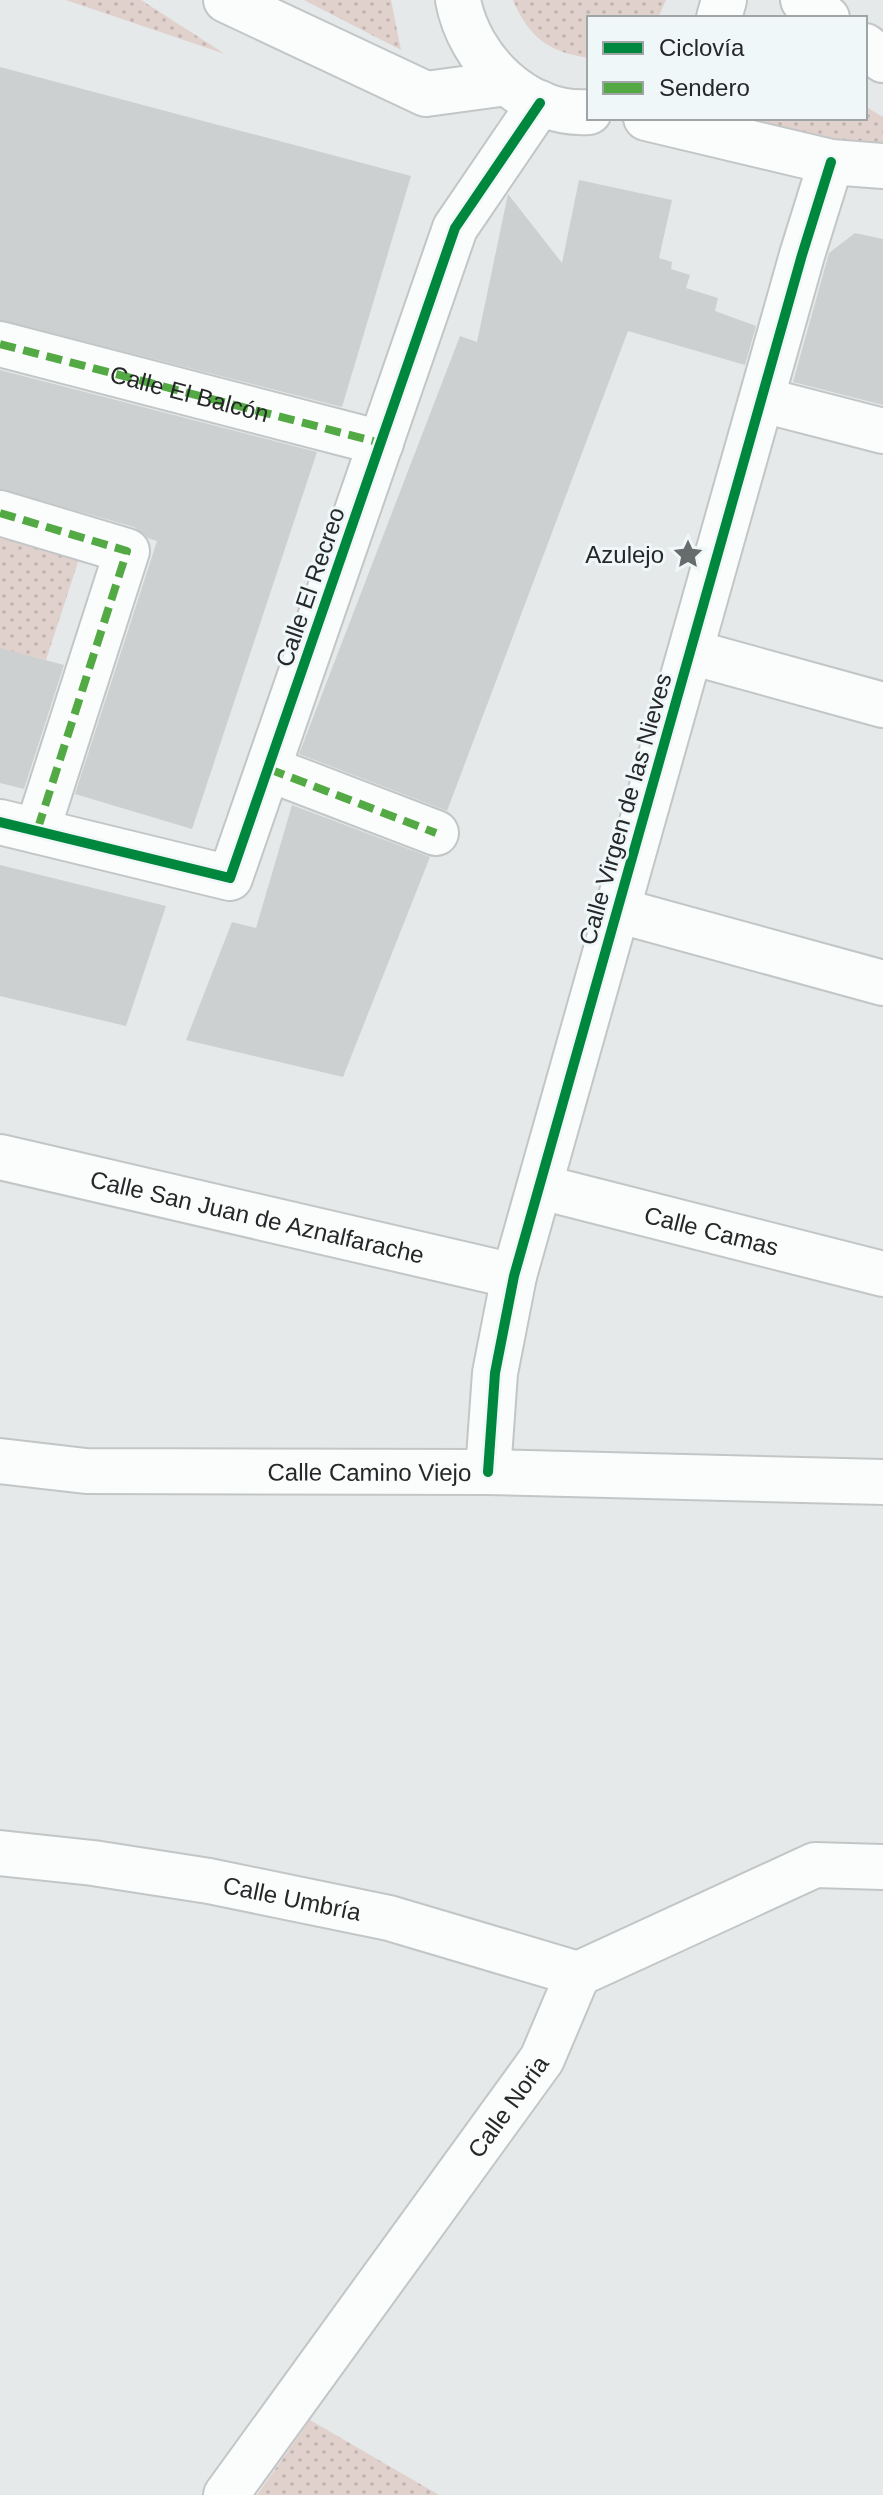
<svg xmlns="http://www.w3.org/2000/svg" width="883" height="2495" viewBox="0 0 883 2495" font-family="Helvetica,sans-serif">
	<defs>
		<pattern id="green-dots" width="8" height="8" patternUnits="userSpaceOnUse" patternTransform="scale(2)"><rect width="8" height="8" fill="#e0d1cd"/><path d="M2 2h.1M6 6h.1" fill="none" stroke="#c0b3b0" stroke-width="1.8" stroke-linecap="round"/></pattern>
	</defs>
	<rect width="100%" height="100%" fill="#e5e9e9"/>
	<!-- green -->
	<path fill="url(#green-dots)" d="M66 0H141L225 54Z
		M304 0H391L401 50Z
		M513 0H666L658 18H589V58C549 52 529 38 513 0Z
		M865 106 883 117V148L833 140 737 118H865Z
		M0 535 80 556 46 660 0 649Z
		M310 2420 439 2495H257Z"/>
	<!-- building -->
	<path fill="#cdd0d0" d="M0 67 411 176 342 407 0 320Z
		M579 180 672 200 659 258 672 262 671 269 690 275 686 288 718 298 715 311 756 326 745 365 628 331 447 811 299 754 460 336 477 342 508 194 562 263Z
		M855 233 883 239V405L793 382 829 253Z
		M0 370 317 452 192 829 75 794 157 541 148 538 134 527 0 489Z
		M0 648 64 665 24 789 0 783Z
		M292 805 430 857 343 1077 186 1040 232 922 256 928Z
		M0 865 166 906 126 1026 0 996Z"/>
	<g fill="none" stroke-linecap="round" stroke-linejoin="round">
		<!-- street casing -->
		<g stroke="#c3c6c6" stroke-width="48">
			<g id="street">
				<path id="s1" d="M0 344 381 443"/>
				<path d="M763 400 883 431"/>
				<path d="M0 513 127 551 37 831"/>
				<path d="M691 652 883 705"/>
				<path d="M269 769 436 833"/>
				<path d="M0 822 230 878 455 228 540 103"/>
				<path d="M617 910 883 983"/>
				<path id="s2" d="M0 1157 514 1276"/>
				<path id="s3" d="M541 1187 883 1274"/>
				<path id="s4" d="M0 1461 86 1471 488 1472 883 1482"/>
				<path d="M488 1472 495 1373 514 1276 802 255 831 162"/>
				<path id="s5" d="M0 1853 93 1863 209 1881 389 1918 578 1974"/>
				<path id="s6" d="M226 2495 542 2059 578 1974 815 1865 883 1867"/>
			</g>
		</g>
		<!-- secondary casing -->
		<g stroke="#c3c6c6" stroke-width="48">
			<path id="secondary" d="M226 0 426 94 507 83
				M458 0C469 60 525 116 589 112
				M803 0 827 18
				M719 18 724 0
				M865 46 883 60
				M646 118 831 162 883 166"/>
		</g>
		<!-- street -->
		<use href="#street" stroke="#fbfcfc" stroke-width="44"/>
		<!-- secondary -->
		<use href="#secondary" stroke="#fbfcfc" stroke-width="44"/>
		<!-- quiet -->
		<path stroke="#53aa44" stroke-width="8" stroke-dasharray="16 8" stroke-linecap="butt" d="M0 344 381 443
			M0 513 127 551 37 831
			M269 769 436 833"/>
		<!-- cycleway casing -->
		<g stroke="#f0f7f8" stroke-width="15">
			<path id="cycleway" d="M0 822 230 878 455 228 540 103
				M488 1472 495 1373 514 1276 802 255 831 162"/>
		</g>
		<!-- cycleway -->
		<use href="#cycleway" stroke="#00873e" stroke-width="10"/>
	</g>
	<!-- icons -->
	<defs>
		<g id="sight-bare" transform="scale(2.4)"><path d="M0-6L1.8-2.2L6-1.7L2.9 1.2L3.7 5.4L0 3.3L-3.7 5.4L-2.9 1.2L-6-1.7L-1.8-2.2Z" fill="#686b6c" stroke="#f0f7f8" stroke-width="2.5" paint-order="stroke"/></g>
	</defs>
	<g fill-rule="evenodd">
		<use href="#sight-bare" x="688" y="554"/>
	</g>
	<g text-anchor="middle" dominant-baseline="central" stroke-width="6" stroke-linejoin="round" paint-order="stroke">
		<!-- street labels -->
		<g font-size="24" fill="#252728" stroke="#f0f7f8">
			<text stroke="none"><textPath href="#s1" startOffset="196">Calle El Balcón</textPath></text>
			<text transform="translate(310 587) rotate(-71)">Calle El Recreo</text>
			<text transform="translate(625 809) rotate(-74)">Calle Virgen de las Nieves</text>
			<text stroke="none"><textPath href="#s2" startOffset="264">Calle San Juan de Aznalfarache</textPath></text>
			<text stroke="none"><textPath href="#s3" startOffset="176">Calle Camas</textPath></text>
			<text stroke="none"><textPath href="#s4" startOffset="370">Calle Camino Viejo</textPath></text>
			<text stroke="none"><textPath href="#s5" startOffset="296">Calle Umbría</textPath></text>
			<text stroke="none"><textPath href="#s6" startOffset="480">Calle Noria</textPath></text>
		</g>
		<!-- poi labels -->
		<g font-size="24" fill="#252728" stroke="#f0f7f8" text-anchor="end">
			<text x="664" y="554">Azulejo</text>
		</g>
	</g>
	<!-- legend -->
	<rect x="587" y="16" width="280" height="104" fill="#f0f7f8" stroke="#9fa4a5" stroke-width="2"/>
	<rect x="603" y="42" width="40" height="12" fill="#00873e" stroke="#9fa4a5" stroke-width="2"/>
	<text x="659" y="56" font-size="24" fill="#252728">Ciclovía</text>
	<rect x="603" y="82" width="40" height="12" fill="#53aa44" stroke="#9fa4a5" stroke-width="2"/>
	<text x="659" y="96" font-size="24" fill="#252728">Sendero</text>
</svg>
